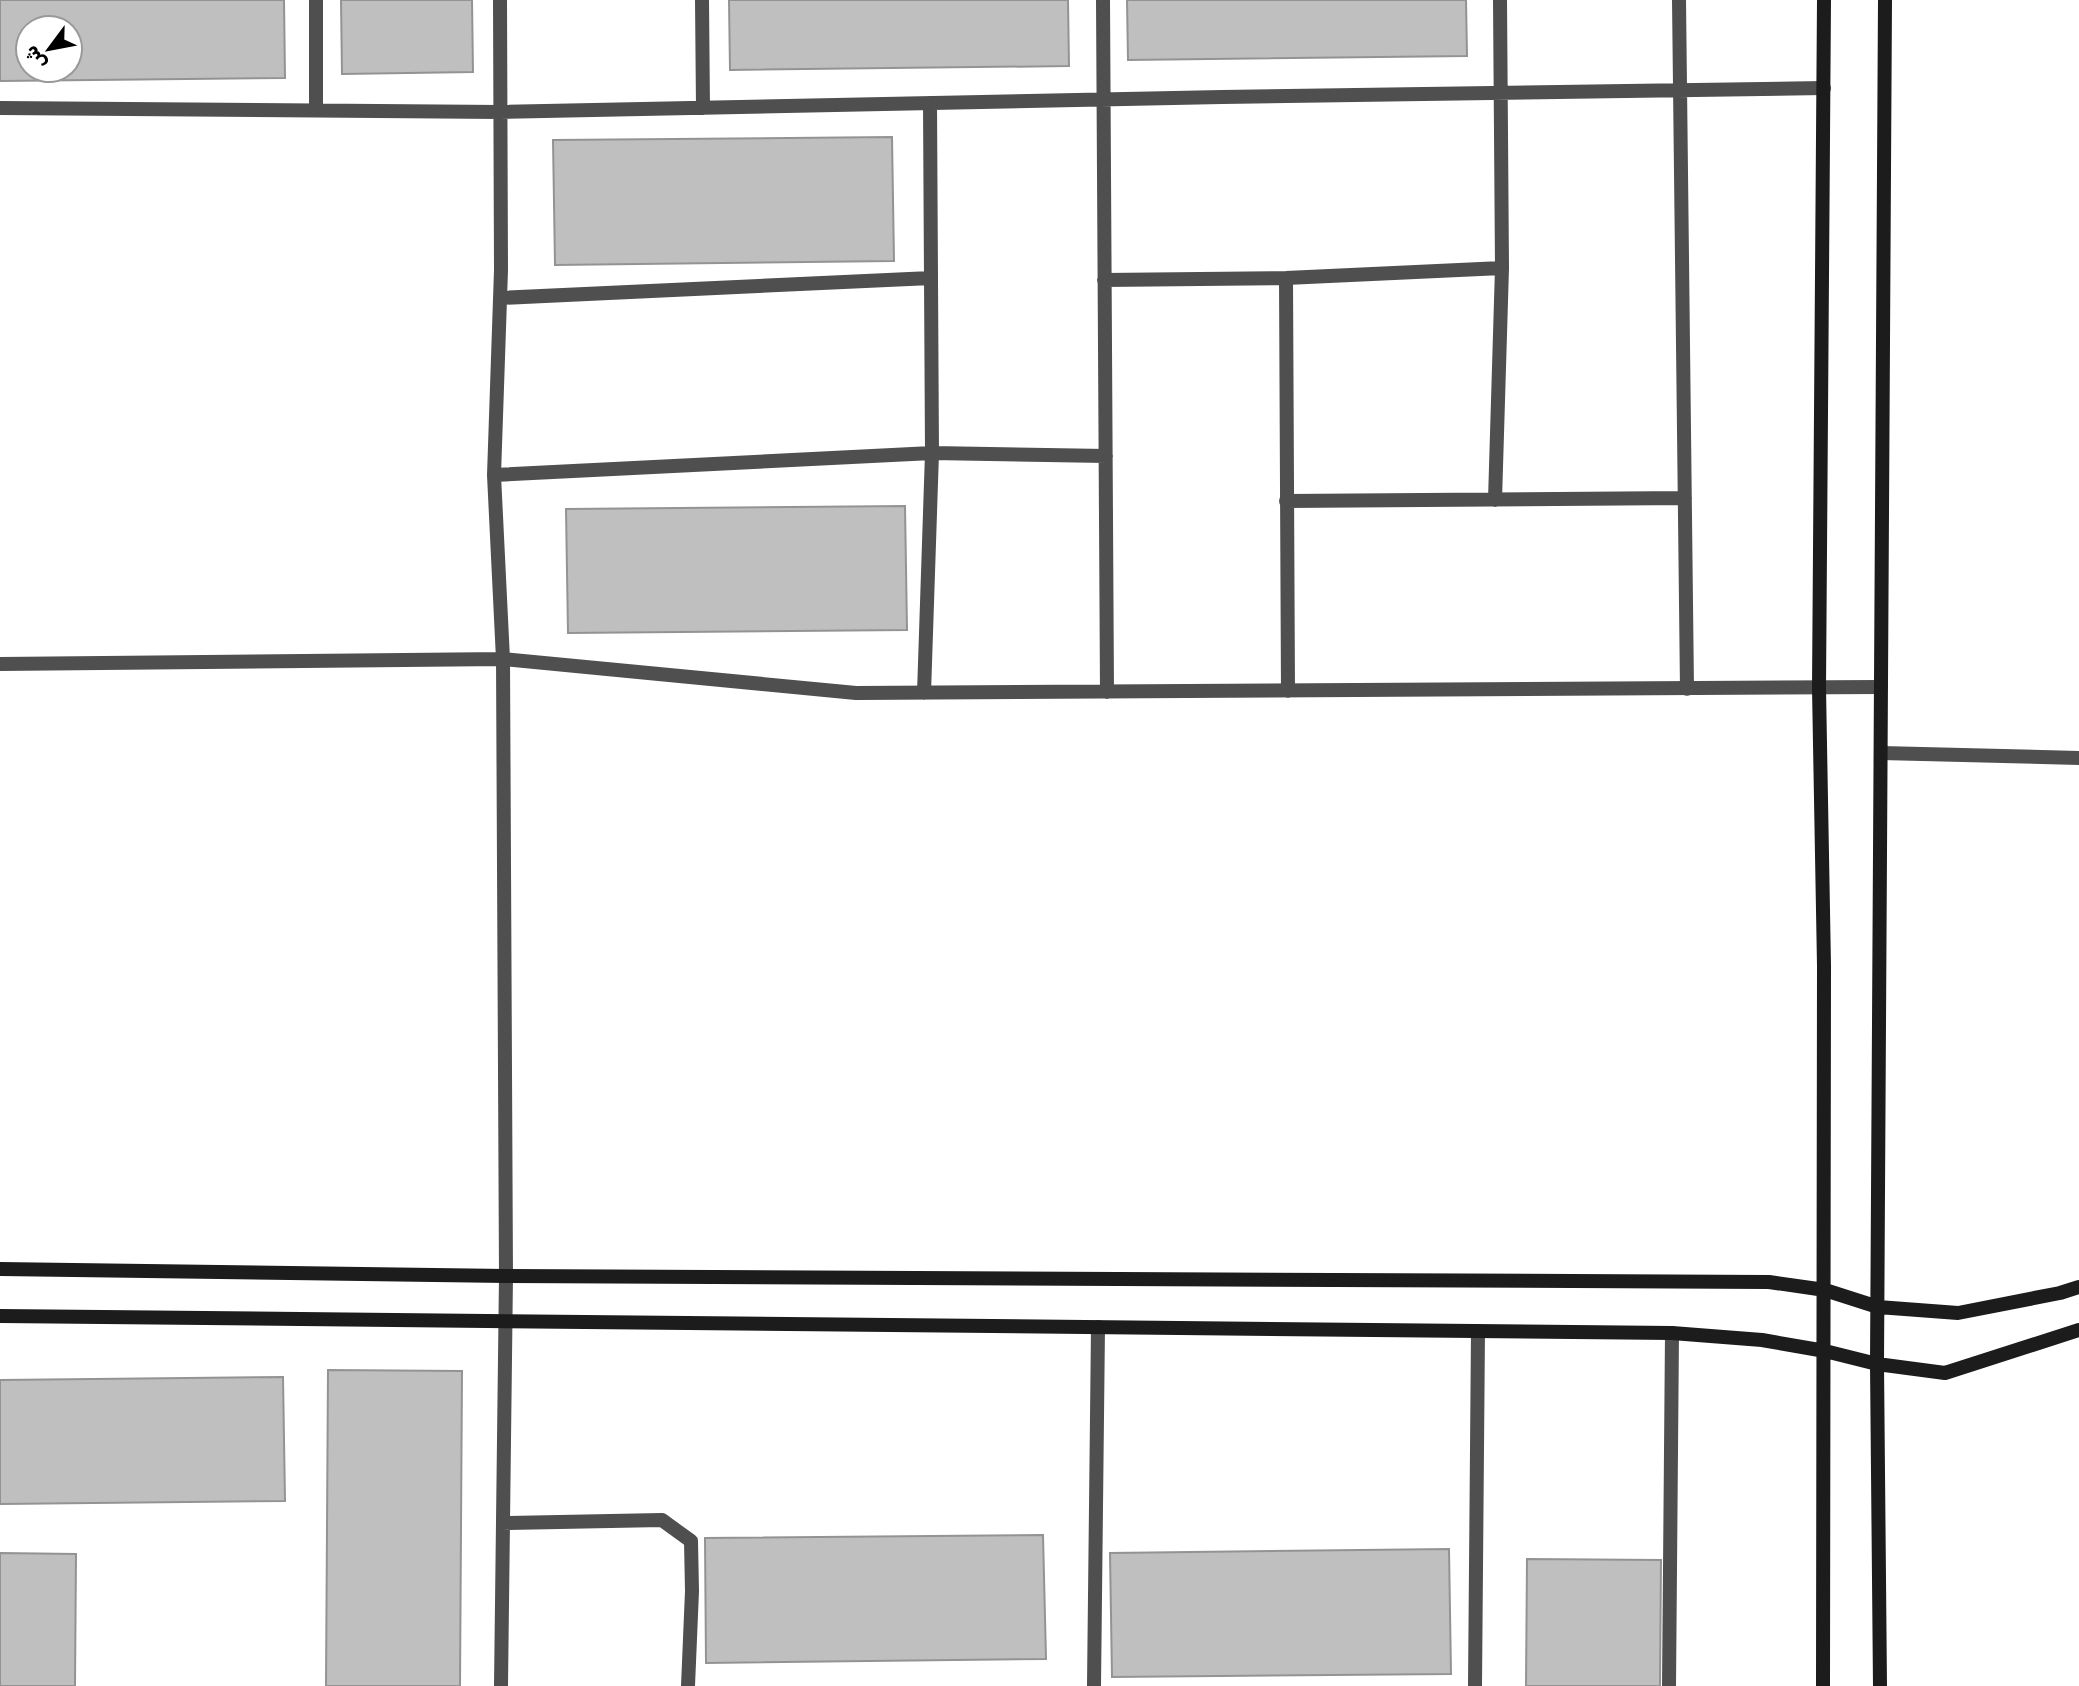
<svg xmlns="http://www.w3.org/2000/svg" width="2079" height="1686" viewBox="0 0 2079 1686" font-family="Rubik,'Noto Sans Arabic',sans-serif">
	<rect width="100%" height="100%" fill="#fff"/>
	<!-- building -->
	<path fill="#bfbfbf" stroke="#939393" stroke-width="2" fill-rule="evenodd" d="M0 0H284L285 78 0 81ZM28 28H70V70H28Z
		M341 0H472L473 72 342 74Z
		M729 0H1068L1069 66 730 70Z
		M1127 0H1466L1467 56 1128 60Z
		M892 137 894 261 555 265 553 140Z
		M905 506 907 630 568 633 566 509Z
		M328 1370 462 1371 460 1686H326Z
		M283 1377 285 1501 0 1504V1380Z
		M1043 1535 1046 1659 706 1663 705 1538Z
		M1449 1549 1451 1674 1112 1677 1110 1553Z
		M0 1553 76 1554 75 1686H0Z
		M1527 1559 1661 1560 1660 1686H1526Z"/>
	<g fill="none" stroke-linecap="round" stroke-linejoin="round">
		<!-- street -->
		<path stroke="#4f4f4f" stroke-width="14" d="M500 0 501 270 494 475 503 659 506 1276 501 1686
			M702 0 703 108
			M1103 0 1107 692
			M1679 0 1687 689
			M0 108 500 112 1222 97 1824 88
			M316 110V0
			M1286 278 1288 691
			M1104 280 1286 278 1502 268
			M500 298 931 278
			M494 475 932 453 1106 456
			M1495 500 1502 268 1500 0
			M1286 501 1685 498
			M0 664 503 659 856 693 1881 687
			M924 693 932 453 930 103
			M1881 753 2079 758
			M503 1523 662 1520 691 1541 692 1591 688 1686
			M1094 1686 1098 1327
			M1475 1686 1478 1331
			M1669 1686 1672 1333"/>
		<!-- secondary -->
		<path stroke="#1c1c1c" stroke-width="14" d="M0 1269 506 1276 1769 1282 1825 1290 1878 1307 1958 1313 2060 1293 2079 1287
			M0 1316 1672 1333 1762 1340 1825 1351 1877 1364 1945 1373 2079 1330
			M1823 1686 1824 966 1819 688 1824 0
			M1880 1686 1877 1364 1885 0"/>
	</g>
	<!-- north arrow -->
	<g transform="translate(49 49) rotate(238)"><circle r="33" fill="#ffffff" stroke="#999999" stroke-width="2"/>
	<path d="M0-5L12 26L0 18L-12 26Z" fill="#000000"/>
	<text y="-10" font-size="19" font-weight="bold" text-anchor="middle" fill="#000000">ش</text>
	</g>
</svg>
